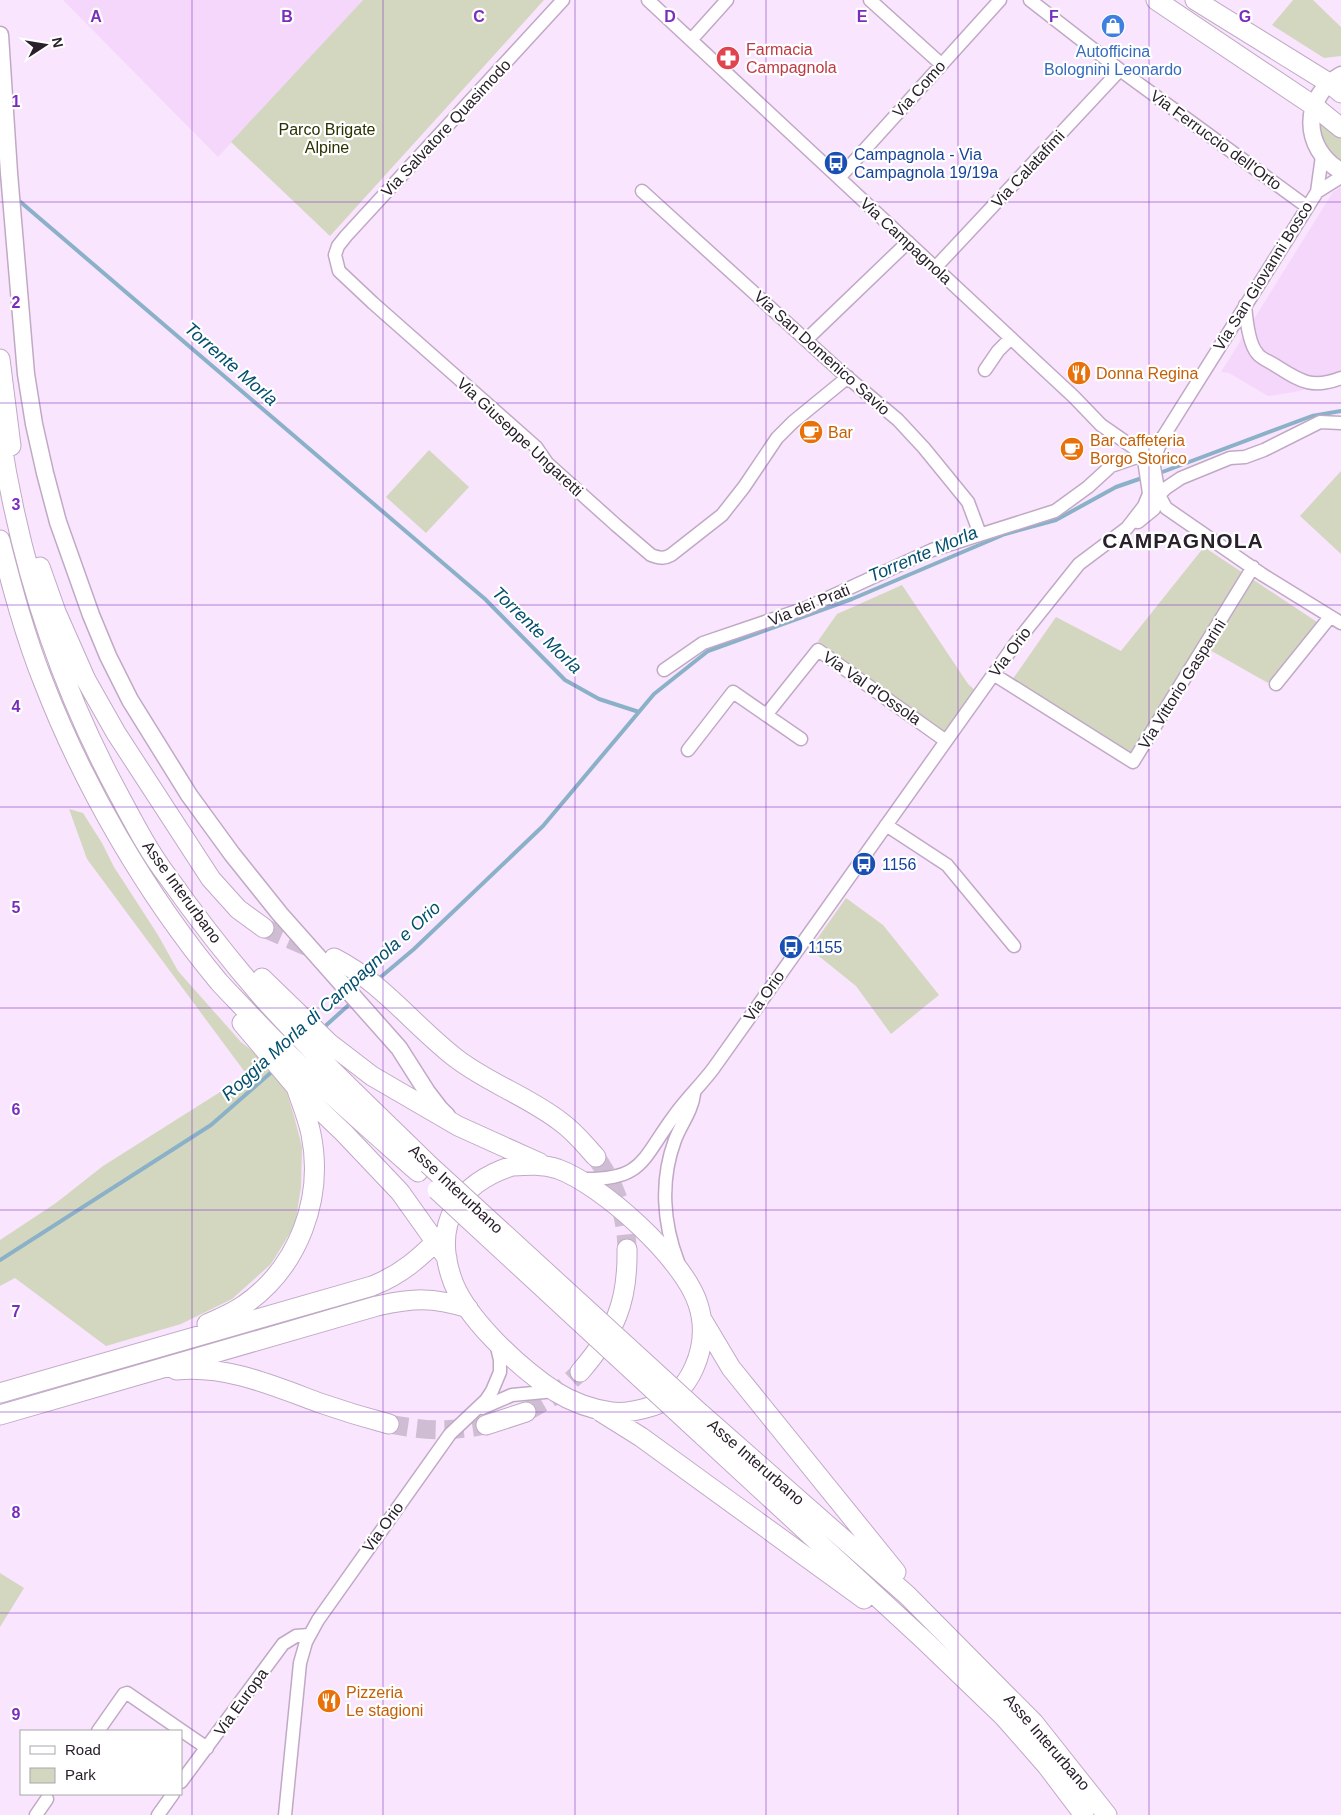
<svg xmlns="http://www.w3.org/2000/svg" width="1341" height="1815" viewBox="0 0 1341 1815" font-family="Arial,sans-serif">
	<rect width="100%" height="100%" fill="#f9e5fd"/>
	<!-- built -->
	<path fill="#f6d7fc" d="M63 0H363L218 157Z
		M1341 187V380L1295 392 1268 396 1229 373 1221 372 1333 192Z"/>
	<!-- green -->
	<path fill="#d3d7bf" d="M363 0H544L330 236 231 142Z
		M1293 0H1313L1341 27V56L1324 58 1272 25Z
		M1323 124 1341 138V163C1331 152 1319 142 1321 125Z
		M429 450 469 487 426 533 386 497Z
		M1341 471V554L1300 516Z
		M1204 547 1317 622 1268 683 1201 645 1133 756 1010 683 1056 617 1121 651Z
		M902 585 968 684 976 691 946 733 818 641 837 614Z
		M69 809 83 813 102 843 114 867 158 935 178 971 241 1042 260 1057 285 1087 294 1116 302 1147 301 1187 295 1225 271 1264 232 1299 181 1324 106 1346 15 1278 0 1286V1240L56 1203 103 1166 247 1075 87 859Z
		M846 898 883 925 939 995 891 1034 856 986 810 949Z
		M0 1573 24 1588 0 1627Z"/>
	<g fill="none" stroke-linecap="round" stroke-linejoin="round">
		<!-- stream -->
		<path stroke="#8ab1c8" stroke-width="4" d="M17 199 485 599 565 680 599 699 639 712
			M1157 474 1312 416 1341 411
			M376 981 414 949 543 826 654 694 708 651 852 599 1005 534 1056 520 1116 487 1145 477
			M322 1029 352 1002
			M0 1260 211 1125 275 1069"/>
		<!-- highway-tunnel -->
		<path stroke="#cfbed3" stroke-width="19" stroke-dasharray="19 9" stroke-linecap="butt" d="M264 928 315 950
			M596 1157C616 1187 626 1213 627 1249
			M526 1412 554 1396 580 1372
			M389 1424C427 1431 448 1432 486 1425"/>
		<!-- minor casing -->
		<g stroke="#c1a9c6" stroke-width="15">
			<path id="minor" d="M563 0 346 236 338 246 335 255 339 271 373 303 536 447 547 463 616 525 651 555C659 558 664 559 671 555L722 515 744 487 777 438 793 422 848 377
				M648 0 1074 397 1101 425 1153 461
				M870 0 941 64
				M1030 0 1120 70 1306 206
				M691 40 727 0
				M839 178 1000 0
				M642 191 840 371 898 420 924 448 968 502 980 534
				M1317 192 1341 177
				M935 268 1120 70
				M1245 305C1246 317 1249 344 1257 353 1260 358 1268 361 1273 364 1299 380 1310 390 1341 378
				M806 340 908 242
				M985 370 998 351 1011 338
				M1143 453 1150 500
				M1159 495 1166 508 1263 575 1341 623
				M1159 495 1166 488 1181 478 1230 458 1245 457 1264 450 1320 422 1341 423
				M1138 522 1154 509 1159 495 1153 461 1163 437 1317 192 1322 156
				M664 670 703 643 806 608 932 550 1055 511 1088 487 1111 466 1137 457 1163 437
				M993 674 1133 762 1253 567
				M1276 684 1330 617
				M766 715 818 650 946 741
				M688 750 733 692 801 739
				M886 825 947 865 1014 946
				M580 1179C644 1181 641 1160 674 1116 686 1099 700 1086 713 1069L1015 644 1079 564 1127 528 1144 506 1149 494
				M678 1262C663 1223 660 1180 675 1140 681 1124 692 1111 694 1094
				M482 1408 512 1395 555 1391
				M98 1731 124 1694 127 1693 207 1748
				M181 1782 283 1644 296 1636 309 1635
				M36 1815 47 1799
				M158 1815 173 1794
				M285 1815 300 1663 306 1642 318 1620 450 1434 486 1400 492 1391 500 1372V1360L496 1343"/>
		</g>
		<!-- major casing -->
		<g stroke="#c1a9c6" stroke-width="19">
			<path id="major" d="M0 35 9 173 26 374 34 424 45 473 58 522 91 615 108 656 130 700 189 795 232 854 280 914 399 1048 427 1092 440 1109 447 1116
				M1341 75C1301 97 1302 149 1341 171"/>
		</g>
		<!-- highway casing -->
		<g stroke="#c1a9c6" stroke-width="21">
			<path id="highway" d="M1156 0 1314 106 1341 128
				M1195 0 1329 83 1341 93
				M0 359 11 446
				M0 433C19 559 58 683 119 795 134 823 149 852 168 877 197 918 229 959 262 997 314 1055 372 1109 428 1164
				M0 540C12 587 25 636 43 681 84 787 146 894 219 982 230 994 242 1006 253 1018 305 1073 362 1122 418 1172
				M40 567 56 612 86 680 116 733 211 879 238 909 264 928
				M334 958C382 982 415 1027 457 1059 490 1084 529 1097 561 1122 575 1132 585 1145 596 1157
				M262 978 329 1043 372 1076 458 1126 540 1163
				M242 1023 296 1087 344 1133 400 1192 447 1258
				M512 1166C528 1165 543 1164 558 1169 602 1185 684 1259 698 1304 705 1325 703 1348 694 1368 686 1386 672 1400 653 1406 640 1410 624 1414 611 1412 592 1409 572 1402 556 1392 521 1369 463 1317 451 1276 433 1221 460 1183 512 1166Z
				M703 1321 731 1368 896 1572
				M207 1324C220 1318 233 1313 244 1305 299 1267 324 1198 311 1134 308 1119 302 1105 297 1090
				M176 1370C227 1365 274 1386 320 1403 343 1411 366 1418 389 1424
				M580 1372C615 1331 628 1304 627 1249
				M0 1393 372 1286C403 1274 420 1257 444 1234
				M601 1412 641 1437 864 1599
				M700 1413 907 1595 1034 1723 1107 1815
				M0 1415 377 1306C414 1298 432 1297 468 1308
				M688 1422 924 1640 1004 1717 1047 1766 1084 1815
				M486 1425 526 1412"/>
		</g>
		<!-- minor -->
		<use href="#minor" stroke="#fff" stroke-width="12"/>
		<!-- major -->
		<use href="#major" stroke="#fff" stroke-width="16"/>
		<!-- highway -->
		<use href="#highway" stroke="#fff" stroke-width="19"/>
		<!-- highway-bridge casing -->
		<g stroke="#c1a9c6" stroke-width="21" stroke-linecap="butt">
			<path id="highway-bridge" d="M428 1164 700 1413
				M437 1190 688 1422"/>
		</g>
		<!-- highway-bridge -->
		<use href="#highway-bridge" stroke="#fff" stroke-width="19"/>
	</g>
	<!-- grid -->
	<path fill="none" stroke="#7b2cbf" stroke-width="1" stroke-opacity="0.55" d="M192 0V1815M383 0V1815M575 0V1815M766 0V1815M958 0V1815M1149 0V1815M0 202H1341M0 403H1341M0 605H1341M0 807H1341M0 1008H1341M0 1210H1341M0 1412H1341M0 1613H1341"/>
	<!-- icons -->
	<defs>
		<g id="shop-disc" transform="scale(1.25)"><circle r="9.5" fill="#3f7fe0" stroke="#fff"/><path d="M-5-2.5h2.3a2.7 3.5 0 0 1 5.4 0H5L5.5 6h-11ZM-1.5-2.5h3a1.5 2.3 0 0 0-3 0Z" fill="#fff"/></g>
		<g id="pharmacy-disc" transform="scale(1.25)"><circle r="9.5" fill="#e0444e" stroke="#fff"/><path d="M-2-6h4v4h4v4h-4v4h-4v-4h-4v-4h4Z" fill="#fff"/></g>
		<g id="bus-disc" transform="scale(1.25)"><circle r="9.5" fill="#1a4fb4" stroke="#fff"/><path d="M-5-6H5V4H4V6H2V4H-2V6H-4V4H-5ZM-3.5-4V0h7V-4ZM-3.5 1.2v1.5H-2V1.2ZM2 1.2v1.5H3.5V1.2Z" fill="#fff"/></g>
		<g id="restaurant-disc" transform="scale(1.25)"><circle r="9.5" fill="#e8710a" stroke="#fff"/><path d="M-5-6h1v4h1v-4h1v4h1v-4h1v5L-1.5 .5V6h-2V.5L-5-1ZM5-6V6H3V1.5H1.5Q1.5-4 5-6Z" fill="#fff"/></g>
		<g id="cafe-disc" transform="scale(1.25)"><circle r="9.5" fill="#e8710a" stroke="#fff"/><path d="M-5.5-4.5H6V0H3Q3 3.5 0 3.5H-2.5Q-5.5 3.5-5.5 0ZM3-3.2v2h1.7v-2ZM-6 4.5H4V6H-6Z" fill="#fff"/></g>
	</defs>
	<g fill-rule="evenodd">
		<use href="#shop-disc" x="1113" y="26"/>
		<use href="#pharmacy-disc" x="728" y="58"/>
		<use href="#bus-disc" x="836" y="163"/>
		<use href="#restaurant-disc" x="1079" y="373"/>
		<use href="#cafe-disc" x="811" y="432"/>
		<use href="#cafe-disc" x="1072" y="449"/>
		<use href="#bus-disc" x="864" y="864"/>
		<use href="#bus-disc" x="791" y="947"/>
		<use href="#restaurant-disc" x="329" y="1701"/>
	</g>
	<g text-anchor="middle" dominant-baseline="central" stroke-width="4.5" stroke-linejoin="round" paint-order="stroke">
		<!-- health labels -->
		<g font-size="16" fill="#be3a42" stroke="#fff" text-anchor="start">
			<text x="746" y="49">Farmacia<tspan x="746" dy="18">Campagnola</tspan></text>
		</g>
		<!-- shop labels -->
		<g font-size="16" fill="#366cbe" stroke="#fff">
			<text x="1113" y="51">Autofficina<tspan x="1113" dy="18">Bolognini Leonardo</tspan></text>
		</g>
		<!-- street labels -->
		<g font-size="16" fill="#29202b" stroke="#fff">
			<text transform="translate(919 89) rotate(-48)">Via Como</text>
			<text transform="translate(446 128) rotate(-47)">Via Salvatore Quasimodo</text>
			<text transform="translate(1216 140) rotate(36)">Via Ferruccio dell'Orto</text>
			<text transform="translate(1028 169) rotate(-47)">Via Calatafimi</text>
			<text transform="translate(906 241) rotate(43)">Via Campagnola</text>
			<text transform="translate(1263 276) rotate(-58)">Via San Giovanni Bosco</text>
			<text transform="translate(822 353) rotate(42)">Via San Domenico Savio</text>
			<text transform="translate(520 437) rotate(43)">Via Giuseppe Ungaretti</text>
			<text transform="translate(809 605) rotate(-22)">Via dei Prati</text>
			<text transform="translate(1010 652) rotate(-53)">Via Orio</text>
			<text transform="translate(1182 684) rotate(-58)">Via Vittorio Gasparini</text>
			<text transform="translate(872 688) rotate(35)">Via Val d'Ossola</text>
			<text transform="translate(182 892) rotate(54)">Asse Interurbano</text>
			<text transform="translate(764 996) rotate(-55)">Via Orio</text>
			<text transform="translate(456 1189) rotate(43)">Asse Interurbano</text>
			<text transform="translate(756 1462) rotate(41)">Asse Interurbano</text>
			<text transform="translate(383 1527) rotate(-54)">Via Orio</text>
			<text transform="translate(241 1702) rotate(-54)">Via Europa</text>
			<text transform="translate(1047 1742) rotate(49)">Asse Interurbano</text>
		</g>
		<!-- park labels -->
		<g font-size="16" fill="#2c3100" stroke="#fff">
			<text x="327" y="129">Parco Brigate<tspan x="327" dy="18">Alpine</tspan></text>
		</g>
		<!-- transit labels -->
		<g font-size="16" fill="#164399" stroke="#fff" text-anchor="start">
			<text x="854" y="154">Campagnola - Via<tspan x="854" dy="18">Campagnola 19/19a</tspan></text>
			<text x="882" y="864">1156</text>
			<text x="808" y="947">1155</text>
		</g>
		<!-- food labels -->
		<g font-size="16" fill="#c56008" stroke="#fff" text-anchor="start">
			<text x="1096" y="373">Donna Regina</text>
			<text x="828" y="432">Bar</text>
			<text x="1090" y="440">Bar caffeteria<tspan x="1090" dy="18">Borgo Storico</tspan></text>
			<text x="346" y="1692">Pizzeria<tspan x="346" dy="18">Le stagioni</tspan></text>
		</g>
		<!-- water labels -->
		<g font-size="18" font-style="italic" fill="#034f6f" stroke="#fff">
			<text transform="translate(231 364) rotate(41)">Torrente Morla</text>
			<text transform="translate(923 554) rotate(-23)">Torrente Morla</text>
			<text transform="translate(537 630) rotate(44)">Torrente Morla</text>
			<text transform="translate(331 1001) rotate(-42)">Roggia Morla di Campagnola e Orio</text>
		</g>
		<!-- district labels -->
		<g font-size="21" font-weight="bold" letter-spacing="1" fill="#29202b" stroke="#fff">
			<text x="1183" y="540">CAMPAGNOLA</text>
		</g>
	</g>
	<g font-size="16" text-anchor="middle" font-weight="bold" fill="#7b2cbf" stroke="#fff" stroke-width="4.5" stroke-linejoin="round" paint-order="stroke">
		<text x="96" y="22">A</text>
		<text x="287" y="22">B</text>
		<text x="479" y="22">C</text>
		<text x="670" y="22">D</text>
		<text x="862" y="22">E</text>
		<text x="1054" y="22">F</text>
		<text x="1245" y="22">G</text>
		<text x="16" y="107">1</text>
		<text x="16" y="308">2</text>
		<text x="16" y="510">3</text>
		<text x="16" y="712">4</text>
		<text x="16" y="913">5</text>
		<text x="16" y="1115">6</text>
		<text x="16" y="1317">7</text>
		<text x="16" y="1518">8</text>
		<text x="16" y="1720">9</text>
	</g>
	<!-- legend -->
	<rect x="20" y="1730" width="162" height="65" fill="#ffffff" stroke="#a9a6aa"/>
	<rect x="30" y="1746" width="25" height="8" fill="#ffffff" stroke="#a9a6aa"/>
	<text x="65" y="1755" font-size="15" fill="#29202b">Road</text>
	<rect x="30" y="1768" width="25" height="15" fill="#d3d7bf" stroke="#a9a6aa"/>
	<text x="65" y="1780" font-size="15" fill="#29202b">Park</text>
	<!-- north arrow -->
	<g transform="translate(45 45) rotate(78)" stroke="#ffffff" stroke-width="4" paint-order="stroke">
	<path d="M0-4L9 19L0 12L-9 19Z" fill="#29202b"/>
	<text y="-8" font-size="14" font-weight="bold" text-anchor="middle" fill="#29202b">N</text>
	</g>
</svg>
